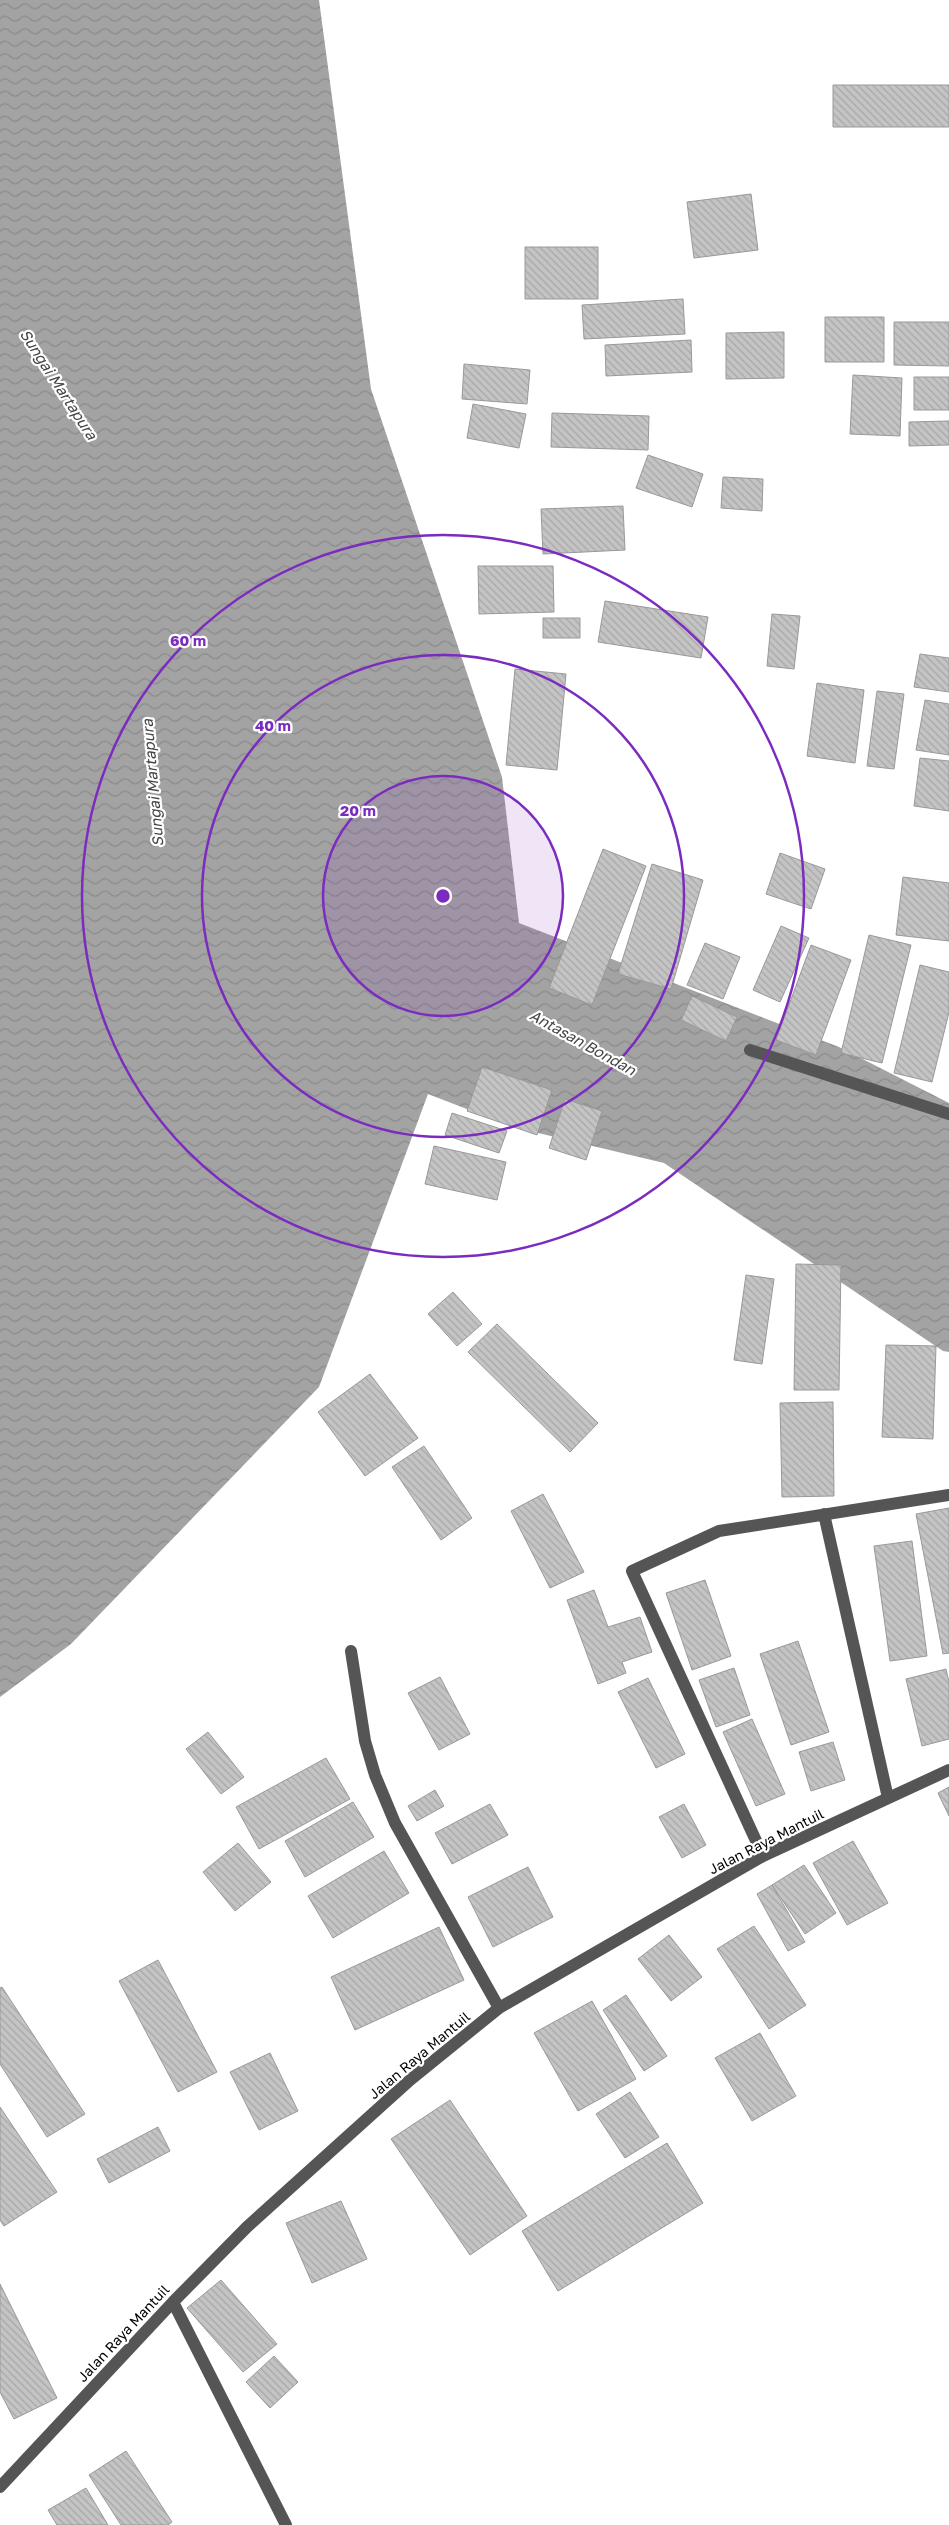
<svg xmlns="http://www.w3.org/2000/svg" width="949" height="2525" viewBox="0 0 949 2525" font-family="'Golos Text',sans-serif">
	<defs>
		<pattern id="water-waves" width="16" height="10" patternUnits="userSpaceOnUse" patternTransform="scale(1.25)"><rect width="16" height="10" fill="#a3a3a3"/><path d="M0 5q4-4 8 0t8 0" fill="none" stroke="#8b8b8b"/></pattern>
		<pattern id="building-back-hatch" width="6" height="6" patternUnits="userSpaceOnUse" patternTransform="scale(1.25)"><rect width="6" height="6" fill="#c4c4c4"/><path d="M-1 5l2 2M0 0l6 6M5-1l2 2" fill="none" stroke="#a7a7a7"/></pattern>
	</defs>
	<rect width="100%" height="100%" fill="#fff"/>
	<!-- water -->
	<path fill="url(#water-waves)" d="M0 0H319L371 389 502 777 519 923 839 1047 949 1103V1352L943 1351 664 1163 513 1127 428 1094 319 1387 71 1644 0 1697Z"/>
	<!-- building -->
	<path fill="url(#building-back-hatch)" stroke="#999" d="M833 85H949V127H833Z
		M751 194 758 250 694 258 687 202Z
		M525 247H598V299H525Z
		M683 299 685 334 584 339 582 305Z
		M825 317H884V362H825Z
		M894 322H949V366L894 365Z
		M784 332V378L726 379V333Z
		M691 340 692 372 606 376 605 345Z
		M464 364 530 370 527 404 462 399Z
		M853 375 902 378 900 436 850 434Z
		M914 377H949V410H914Z
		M473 404 526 414 519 448 467 438Z
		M552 413 649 416 648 450 551 447Z
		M949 421V445L909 446V422Z
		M648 455 703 474 692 507 636 488Z
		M723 477 763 479 762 511 721 508Z
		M623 506 625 550 543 554 541 509Z
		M478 566H553L554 612 479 614Z
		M605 601 708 617 701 658 598 642Z
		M772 614 800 616 794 669 767 666Z
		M543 618H580V638H543Z
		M920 654 949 658V692L914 687Z
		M515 669 566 674 557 770 506 765Z
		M817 683 864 690 855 763 807 756Z
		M877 691 904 694 894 769 867 766Z
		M925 700 949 704V755L916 750Z
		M920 758 949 761V811L914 806Z
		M603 849 646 866 592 1005 549 988Z
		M780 853 825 869 811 909 766 894Z
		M652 864 703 880 671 989 618 974Z
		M903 877 949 883V941L896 935Z
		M781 926 809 938 780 1002 753 990Z
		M869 935 911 945 882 1063 841 1053Z
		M705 943 740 957 723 999 687 985Z
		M811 945 851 960 816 1055 776 1040Z
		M920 965 949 972V1012L932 1082 894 1073Z
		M692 996 737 1017 726 1041 681 1020Z
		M482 1067 552 1090 537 1135 467 1111Z
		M565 1099 602 1111 586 1160 549 1148Z
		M452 1113 507 1131 499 1153 445 1135Z
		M434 1146 506 1162 497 1200 425 1184Z
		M796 1264 841 1265 839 1390H794Z
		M746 1275 774 1279 762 1364 734 1360Z
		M453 1292 482 1324 457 1346 428 1314Z
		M497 1324 598 1423 570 1452 468 1352Z
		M886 1345 936 1346 933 1439 882 1437Z
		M370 1374 418 1438 365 1476 318 1412Z
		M833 1402 834 1496 782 1497 780 1403Z
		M424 1446 472 1518 441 1540 392 1467Z
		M543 1494 584 1572 550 1588 511 1511Z
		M949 1508V1653L943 1654 916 1514Z
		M912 1541 927 1656 890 1661 874 1546Z
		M705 1580 731 1656 692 1670 666 1593Z
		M594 1590 608 1627 640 1617 652 1652 622 1662 626 1673 598 1684 567 1600Z
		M798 1641 829 1732 791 1745 760 1654Z
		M734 1668 750 1715 716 1727 699 1680Z
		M946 1669 949 1682V1739L922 1746 906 1679Z
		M440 1677 470 1734 439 1750 408 1693Z
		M648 1678 685 1754 656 1768 618 1692Z
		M752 1719 785 1794 756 1806 723 1732Z
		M208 1732 244 1777 221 1794 186 1749Z
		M833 1742 845 1780 811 1791 799 1752Z
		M326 1758 350 1799 259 1849 236 1807Z
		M949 1787V1816L938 1793Z
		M435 1790 444 1806 417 1821 408 1806Z
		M353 1802 374 1837 305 1877 285 1841Z
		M490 1804 508 1835 452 1864 435 1833Z
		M684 1804 706 1845 682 1858 659 1817Z
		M853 1841 888 1903 847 1925 813 1863Z
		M238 1843 271 1882 235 1911 203 1872Z
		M384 1851 409 1893 333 1938 308 1896Z
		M804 1865 836 1913 805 1934 772 1885Z
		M528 1867 553 1917 493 1947 468 1897Z
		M772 1885 805 1942 788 1951 757 1894Z
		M754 1926 806 2005 769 2029 717 1949Z
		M439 1927 464 1980 355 2030 331 1977Z
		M669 1935 702 1977 671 2001 638 1959Z
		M158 1960 217 2072 178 2092 119 1981Z
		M2 1987 85 2114 47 2137 0 2064V1988Z
		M626 1995 667 2056 644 2071 603 2010Z
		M592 2001 636 2079 578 2111 534 2033Z
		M760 2033 796 2096 752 2121 715 2058Z
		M270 2053 298 2111 259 2130 230 2072Z
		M630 2092 659 2137 625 2158 596 2114Z
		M450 2100 527 2216 470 2255 391 2139Z
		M0 2107 57 2192 4 2226 0 2220Z
		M158 2127 170 2151 109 2183 97 2159Z
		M667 2143 703 2203 558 2291 522 2231Z
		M341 2201 367 2259 312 2283 286 2223Z
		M221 2280 277 2344 243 2372 187 2308Z
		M0 2284 57 2398 14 2419 0 2392Z
		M274 2356 298 2382 270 2408 246 2382Z
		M126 2451 172 2522 168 2525H121L89 2475Z
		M86 2488 108 2525H57L48 2510Z"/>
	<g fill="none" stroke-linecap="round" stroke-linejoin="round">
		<!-- minor -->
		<path stroke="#555" stroke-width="12" d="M750 1050 949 1114
			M824 1514 888 1798
			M351 1651 365 1741 375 1775 395 1823 499 2008
			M763 1856 632 1571 719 1531 949 1495
			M173 2302 286 2525
			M0 2487 173 2302 247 2227 410 2080 499 2008 763 1856 949 1770"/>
	</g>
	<!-- distance rings -->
	<circle cx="443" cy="896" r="120" fill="#7b2cbf" fill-opacity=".12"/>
	<g fill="none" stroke="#7b2cbf" stroke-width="2.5">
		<circle cx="443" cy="896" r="120"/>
		<circle cx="443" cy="896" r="241"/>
		<circle cx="443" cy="896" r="361"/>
	</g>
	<g text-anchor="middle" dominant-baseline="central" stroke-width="4.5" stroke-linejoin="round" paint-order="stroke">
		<!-- street labels -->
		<g font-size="14" fill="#000" stroke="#fff">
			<text transform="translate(766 1841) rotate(-27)">Jalan Raya Mantuil</text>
			<text transform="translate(419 2055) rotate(-40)">Jalan Raya Mantuil</text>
			<text transform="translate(123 2333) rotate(-47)">Jalan Raya Mantuil</text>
		</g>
		<!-- water labels -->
		<g font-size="15" font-style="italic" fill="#444" stroke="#fff">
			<text transform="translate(59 384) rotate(57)">Sungai Martapura</text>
			<text transform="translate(152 783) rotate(-95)">Sungai Martapura</text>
			<text transform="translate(583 1042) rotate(29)">Antasan Bondan</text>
		</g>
	</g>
	<circle cx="443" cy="896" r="8" fill="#7b2cbf" stroke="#fff" stroke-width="2.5"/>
	<g font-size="15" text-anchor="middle" font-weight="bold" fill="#7b2cbf" stroke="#fff" stroke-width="4.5" stroke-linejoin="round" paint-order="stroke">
		<text x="188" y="646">60 m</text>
		<text x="273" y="731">40 m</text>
		<text x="358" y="816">20 m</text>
	</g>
</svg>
